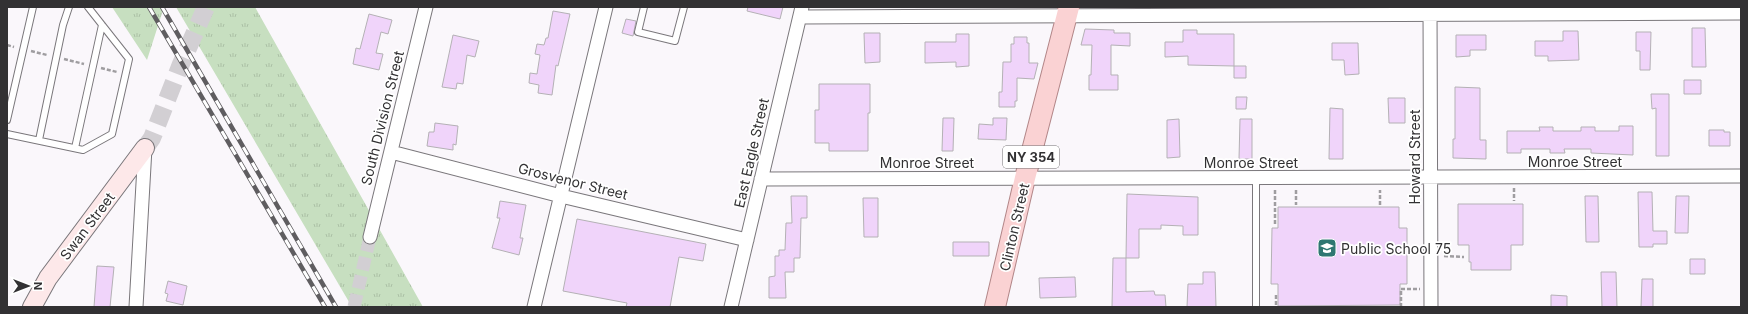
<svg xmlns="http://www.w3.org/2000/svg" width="1748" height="314" viewBox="0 0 1748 314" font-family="Inter,sans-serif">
	<defs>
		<pattern id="grass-tufts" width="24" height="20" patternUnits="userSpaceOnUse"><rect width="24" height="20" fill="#c7dfc0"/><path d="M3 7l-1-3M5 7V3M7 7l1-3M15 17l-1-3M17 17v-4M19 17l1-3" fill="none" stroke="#abc0a5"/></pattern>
	</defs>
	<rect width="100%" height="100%" fill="#faf7fb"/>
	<!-- grass -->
	<path fill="url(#grass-tufts)" d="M112 7H164L147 60Z
		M176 7H255L423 307H352Z"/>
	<!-- building -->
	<path fill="#f0d4fa" stroke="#b4b1b5" d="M748 7H783L780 19 747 11Z
		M553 11 570 14 558 66 556 65 552 95 538 93 539 85 529 83 530 73 537 74 540 55 535 54 537 44 544 45 546 38H548Z
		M369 14 392 20 388 34 381 32 376 53 383 54 379 70 353 64 356 48 360 49Z
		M626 19 636 21 633 36 622 33Z
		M1692 28H1705L1706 67H1692Z
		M1085 29 1114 30V33H1130V46L1111 45V75H1118V90H1089V75H1091L1092 45H1081Z
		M1183 30H1197V34H1234V66L1188 65V56L1165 57V42H1183Z
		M1563 31H1578L1579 60 1548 61V56H1535V41H1563Z
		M1636 32H1651L1650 70H1640V51H1636Z
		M864 33H880V62L865 63Z
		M956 34H969V66L956 67V62L925 63V42H956Z
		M453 35 479 41 475 57 467 55 463 84 457 83 456 89 442 87Z
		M1456 35H1486V50H1470V56L1456 57Z
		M1014 37H1027V43H1029V63H1038L1034 79 1017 78V101H1015V107H999V92H1002L1003 62H1011V44H1014Z
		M1332 43H1358L1359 74 1345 75 1344 60H1332Z
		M1234 66H1246V78H1234Z
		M1684 80H1701V94H1684Z
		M819 84H870V113H868V151H829V143H815V110H819Z
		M1455 87 1480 88V140H1486V159L1453 158V139H1455Z
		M1651 94H1669V156H1656V108L1652 109Z
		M1236 97H1247L1246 109H1236Z
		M1388 98H1405V123H1389Z
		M1330 108 1343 109V159H1329Z
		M943 118H954L953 151H942Z
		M993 118H1007L1006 140 978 139 979 124 993 125Z
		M1179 119 1180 157 1167 158V120Z
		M1240 119H1252V159H1239Z
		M435 123 458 126 456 145 453 144V150L427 146 429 132H434Z
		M1619 126H1633V155L1591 153V149H1564L1565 153H1550V149H1521V153H1507V131H1540L1539 127H1553V131H1581V127H1595V131H1619Z
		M1709 130H1724V132H1730V146H1709Z
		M1638 192H1652L1653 231H1667V244H1653V247H1639Z
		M1127 194 1198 197V235H1183V226L1161 225V229H1139V258H1126Z
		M791 196H807V218H801L800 258H794V272H785L786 298H769V277L775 276V256H779V250H785L786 223H792Z
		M1585 196H1598L1599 242H1586Z
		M1676 196H1689L1688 233H1675Z
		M863 198H878V237H864Z
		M500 201 526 205 520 238H523L519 255 492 248 500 218H497Z
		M1458 204H1523V245H1511V270H1471V262H1469V245H1458Z
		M1278 207H1399V228H1407V284H1400V305L1278 306V284H1271L1272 228H1278Z
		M577 219 706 244 703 261 679 257 670 307H626L627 303 563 291Z
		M953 242H989V256H953Z
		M1113 258H1126V292L1154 291 1155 295H1165L1166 307H1112Z
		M1690 259H1705V274H1690Z
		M97 266 114 267 110 307H94Z
		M1203 272H1215L1216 307H1187L1188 284H1203Z
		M1601 272H1616L1617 307H1602Z
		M1075 277 1076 297 1040 298 1039 278Z
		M1642 279H1653V307H1641Z
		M168 281 187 286 183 305 166 301 168 294 165 293Z
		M1551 295 1567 296V307H1551Z"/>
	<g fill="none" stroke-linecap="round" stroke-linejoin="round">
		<!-- minor-tunnel -->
		<path stroke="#d2cfd3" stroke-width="13" stroke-dasharray="13 6" stroke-linecap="butt" d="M354 307 370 237"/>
		<!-- secondary-tunnel -->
		<path stroke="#d2cfd3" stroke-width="18" stroke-dasharray="18 9" stroke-linecap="butt" d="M145 148 152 138 181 64 206 7"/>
		<!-- service casing -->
		<g stroke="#7a777b" stroke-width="8">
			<path id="service" d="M644 7 638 32 675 41 684 7
				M7 120 33 7
				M7 134 83 150 112 134 129 59 88 7
				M39 140 63 25 69 7
				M75 148 102 25
				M1256 178V307"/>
		</g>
		<!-- minor casing -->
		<g stroke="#7a777b" stroke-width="15">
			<path id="minor" d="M1430 7 1431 307
				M800 17 1741 13
				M391 152 561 196 747 240
				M761 179 1741 176
				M370 237 426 7
				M136 307 145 148
				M534 307 606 7
				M731 307 802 7"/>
		</g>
		<!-- secondary casing -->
		<g stroke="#7a777b" stroke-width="20">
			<path id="secondary" d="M32 307 48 278 145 148"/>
		</g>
		<!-- primary casing -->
		<g stroke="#b28688" stroke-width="22">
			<path id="primary" d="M995 307 1025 178 1069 7"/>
		</g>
		<!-- path -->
		<path stroke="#9f9da0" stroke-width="2.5" stroke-dasharray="4 2" stroke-linecap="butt" d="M7 45 14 47
			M31 51 47 55
			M64 59 84 64
			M101 68 117 72
			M1514 188V201
			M1275 190V225
			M1296 190V205
			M1380 205V190
			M1444 256 1464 257
			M1276 295V307
			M1401 307V289H1420"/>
		<!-- service -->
		<use href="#service" stroke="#fff" stroke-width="6"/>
		<!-- minor -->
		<use href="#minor" stroke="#fff" stroke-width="13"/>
		<!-- secondary -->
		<use href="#secondary" stroke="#fde8e9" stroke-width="18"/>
		<!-- primary -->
		<use href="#primary" stroke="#fad2d3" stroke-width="20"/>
		<!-- rail casing -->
		<g stroke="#5f5d60" stroke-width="4.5">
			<path id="rail" d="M149 7 325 307
				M162 7 336 307"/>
		</g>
		<!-- rail -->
		<use href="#rail" stroke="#fff" stroke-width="3" stroke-dasharray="9" stroke-linecap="butt"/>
	</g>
	<!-- icons -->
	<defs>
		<g id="school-square" transform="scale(1)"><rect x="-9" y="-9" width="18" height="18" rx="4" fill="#2e7671" stroke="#fff"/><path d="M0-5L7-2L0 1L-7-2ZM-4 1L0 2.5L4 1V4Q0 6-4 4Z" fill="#fff"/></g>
	</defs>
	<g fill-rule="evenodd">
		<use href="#school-square" x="1327" y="248"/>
	</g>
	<g text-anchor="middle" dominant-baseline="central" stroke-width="3.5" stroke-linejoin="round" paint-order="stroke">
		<!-- shield labels -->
		<rect fill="#fff" stroke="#706f70" stroke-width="1" x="1003" y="146" width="56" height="22" rx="3"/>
		<g font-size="13" font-weight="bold" fill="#323133">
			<text x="1031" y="157">NY 354</text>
		</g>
		<!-- street labels -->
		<g font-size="14" fill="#323133" stroke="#fff">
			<text transform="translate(382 118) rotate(-76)">South Division Street</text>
			<text transform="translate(751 153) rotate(-77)">East Eagle Street</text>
			<text transform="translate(1414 157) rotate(-90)">Howard Street</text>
			<text x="1575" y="161">Monroe Street</text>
			<text x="927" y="162">Monroe Street</text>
			<text x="1251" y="162">Monroe Street</text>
			<text transform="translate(573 181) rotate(14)">Grosvenor Street</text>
			<text transform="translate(87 226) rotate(-53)">Swan Street</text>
			<text transform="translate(1014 227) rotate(-77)">Clinton Street</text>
		</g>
		<!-- poi labels -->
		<g font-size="14" fill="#323133" stroke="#fff" text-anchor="start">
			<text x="1341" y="248">Public School 75</text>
		</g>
	</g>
	<!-- border -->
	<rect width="1748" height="314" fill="none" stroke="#323133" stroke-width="16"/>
	<!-- north arrow -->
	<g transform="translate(28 286) rotate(90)" stroke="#ffffff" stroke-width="3" paint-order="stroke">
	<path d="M0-3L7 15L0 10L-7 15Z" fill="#323133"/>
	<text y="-6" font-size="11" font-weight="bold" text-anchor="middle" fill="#323133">N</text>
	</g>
</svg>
